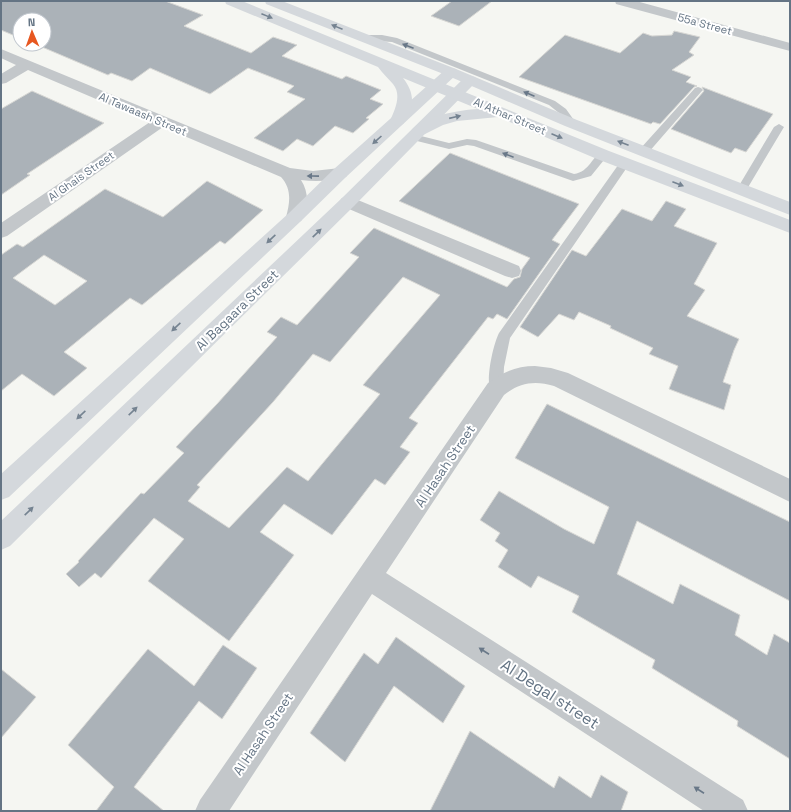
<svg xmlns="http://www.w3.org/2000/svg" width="791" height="812" viewBox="0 0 791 812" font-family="'Space Grotesk',sans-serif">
	<rect width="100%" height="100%" fill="#f5f6f2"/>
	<!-- building -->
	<path fill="#abb2b8" stroke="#d7d7d4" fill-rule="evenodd" d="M1 1H165L203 15 184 26 251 53 273 37 297 45 282 56 342 79 346 76 381 90 370 99 383 104 366 118 369 119 353 133 335 126 313 146 297 139 283 151 254 138 305 99 287 92 294 86 248 68 210 94 150 68 132 81 111 73 108 75 35 44H44V20H20V38L1 30Z
		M452 1H492L459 26 431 16Z
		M674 31 700 37 689 52 694 55 672 70 691 77 686 82 697 86 694 87 660 124 653 122 651 124 519 77 565 35 620 53 643 33 652 36 672 35Z
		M702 87 773 114 746 152 735 148 731 153 671 129 704 91Z
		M32 91 104 123 27 174 30 175 1 195V109Z
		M450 153 579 204 552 240 560 244 507 319 497 314 493 319 488 317 409 418 418 423 400 447 410 452 385 485 375 479 332 535 284 504 260 532 294 555 229 641 148 581 184 539 154 518 101 578 95 573 79 587 66 574 79 562 78 561 141 493 144 494 184 453 176 447 217 404 277 337 267 332 281 317 297 325 359 257 350 253 374 228 507 287 514 279 520 277 522 269 530 258 399 201ZM403 277 440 295 363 385 380 394 308 481 287 467 229 528 188 501 200 487 197 485 273 402 313 354 330 362Z
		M207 181 263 210 225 244 220 241 142 305 130 298 64 352 87 368 54 396 22 374 1 391V255L17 244 23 247 105 189 163 217ZM44 255 87 281 55 305 13 278Z
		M666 201 686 209 674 226 717 243 694 284 705 290 687 316 739 339 734 350 723 382 731 385 724 410 669 389 678 366 649 354 653 348 610 328 611 326 579 312 574 320 559 314 538 337 520 327 572 250 586 256 622 209 652 221Z
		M547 404 790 522V601L637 521 617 574 673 604 680 584 740 615 735 635 767 655 774 634 790 643V759L737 726 738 721 652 668 655 660 572 612 579 596 538 576 531 588 498 567 508 550 495 541 500 533 480 520 499 491 564 529 594 544 609 507 515 458Z
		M396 637 465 686 443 723 394 686 345 762 310 733 364 653 378 664Z
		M223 645 257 668 222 719 199 701 134 787 164 811H96L114 787 68 745 148 649 194 686Z
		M1 669 36 697 1 738Z
		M470 731 554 788 559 776 591 798 601 775 628 792 621 811H430Z"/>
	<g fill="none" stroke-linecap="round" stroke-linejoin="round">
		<!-- lane -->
		<path fill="#c3c7ca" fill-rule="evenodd" d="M364 35H382L397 38 555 101 566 109 576 123 571 126 567 125 559 113 549 105 392 42 361 40 360 38Z
			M698 87 701 88 703 90 701 92 648 153H640L639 151 640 149 695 88Z
			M779 124 784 127 747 189 746 192H738L737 189 774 127Z
			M413 134 449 143 467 139 476 140 574 174C590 172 592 155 603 152L608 155 591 176 573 181 474 146 467 145 449 149 409 139 408 137Z
			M625 160 630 163 510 338 504 367 503 389 501 393 496 395 491 393C485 381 493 345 499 333L621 161Z"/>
		<!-- street -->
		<path fill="#c3c7ca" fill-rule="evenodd" d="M615 1H636L790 43V51L616 4Z
			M1 49 290 168 313 171 340 168 346 169 348 173 346 177C332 181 316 182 301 180 309 192 309 209 301 221L295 223 289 221 286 217C290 203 292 189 281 177L163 127 7 236 1 238V223L150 122 28 70 6 83 1 84V74L16 65 1 58Z
			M348 196 519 266 521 271 519 276 512 278 505 276 342 206 339 202 342 198Z
			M535 366 551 368 568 373 790 479V502L554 386C534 380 519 383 504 395L386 573 743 800 748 811H704L372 594 229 811H195L200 800 488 383C502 372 517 366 535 366Z"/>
		<!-- secondary -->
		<path fill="#d4d8dc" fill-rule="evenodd" d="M451 68 456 69 458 72 456 75 346 177 301 221 9 497 1 500V474L289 213 334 169 446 69Z
			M470 76 475 77 477 80 475 83 354 206 10 546 1 550V521L342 198 465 77Z"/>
		<!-- primary -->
		<path fill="#d4d8dc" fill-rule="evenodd" d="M225 1H242L609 151 790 220V233L597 159 498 117 457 121 443 125 425 134 419 136 413 134 411 131C421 116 461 110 478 109L403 78C415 93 415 108 403 124L398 126 393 124 390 121C395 109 402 95 393 84 388 78 382 73 378 67L226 4Z
			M265 1H282L456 69 577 120 790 202V215L565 126 446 75 266 4Z"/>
	</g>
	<!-- one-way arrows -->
	<defs><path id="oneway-solid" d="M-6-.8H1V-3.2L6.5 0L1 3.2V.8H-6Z"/></defs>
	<g fill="#758391">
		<use href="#oneway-solid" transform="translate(267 16) rotate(22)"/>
		<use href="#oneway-solid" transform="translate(337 27) rotate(-158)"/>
		<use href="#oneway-solid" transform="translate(455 117) rotate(-13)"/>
		<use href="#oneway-solid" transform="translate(557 136) rotate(23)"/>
		<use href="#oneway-solid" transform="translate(377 140) rotate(138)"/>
		<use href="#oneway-solid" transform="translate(623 143) rotate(-159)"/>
		<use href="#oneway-solid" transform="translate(678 184) rotate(21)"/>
		<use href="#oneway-solid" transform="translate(317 233) rotate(-44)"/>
		<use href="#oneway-solid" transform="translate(271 239) rotate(137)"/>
		<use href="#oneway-solid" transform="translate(176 327) rotate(137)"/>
		<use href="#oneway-solid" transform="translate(133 411) rotate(-44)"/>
		<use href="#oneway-solid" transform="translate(81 415) rotate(137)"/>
		<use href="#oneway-solid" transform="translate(29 511) rotate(-44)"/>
	</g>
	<g fill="#697888">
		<use href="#oneway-solid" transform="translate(408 46) rotate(-159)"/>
		<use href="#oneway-solid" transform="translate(529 94) rotate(-157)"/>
		<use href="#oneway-solid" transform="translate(508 155) rotate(-159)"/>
		<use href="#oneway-solid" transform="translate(313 176) rotate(-179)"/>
		<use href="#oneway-solid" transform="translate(484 651) rotate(-147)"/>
		<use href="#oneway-solid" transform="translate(699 790) rotate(-147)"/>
	</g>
	<g text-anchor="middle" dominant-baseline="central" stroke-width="4" stroke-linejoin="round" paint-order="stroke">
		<!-- far-street labels -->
		<g font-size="11" fill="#647484" stroke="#fff">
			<text transform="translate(705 24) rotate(15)">55a Street</text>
			<text transform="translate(143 114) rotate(23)">Al Tawaash Street</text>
			<text transform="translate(510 116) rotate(23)">Al Athar Street</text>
			<text transform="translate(81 176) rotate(-35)">Al Ghais Street</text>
		</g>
		<!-- street labels -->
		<g font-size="13" fill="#647484" stroke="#fff">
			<text transform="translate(237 310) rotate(-44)">Al Bagaara Street</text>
			<text transform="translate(445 466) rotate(-56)">Al Hasah Street</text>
			<text transform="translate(263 734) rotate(-56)">Al Hasah Street</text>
		</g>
		<!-- near-street labels -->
		<g font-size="16" fill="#647484" stroke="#fff">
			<text transform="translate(550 694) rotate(33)">Al Degal street</text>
		</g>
	</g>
	<!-- border -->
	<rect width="791" height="812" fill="none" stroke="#647484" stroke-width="4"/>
	<!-- north arrow -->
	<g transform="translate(32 32) rotate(358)"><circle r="19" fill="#ffffff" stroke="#c1c7ce"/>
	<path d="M0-3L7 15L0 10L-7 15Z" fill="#e75720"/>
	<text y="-6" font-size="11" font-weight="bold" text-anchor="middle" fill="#647484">N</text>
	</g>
</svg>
